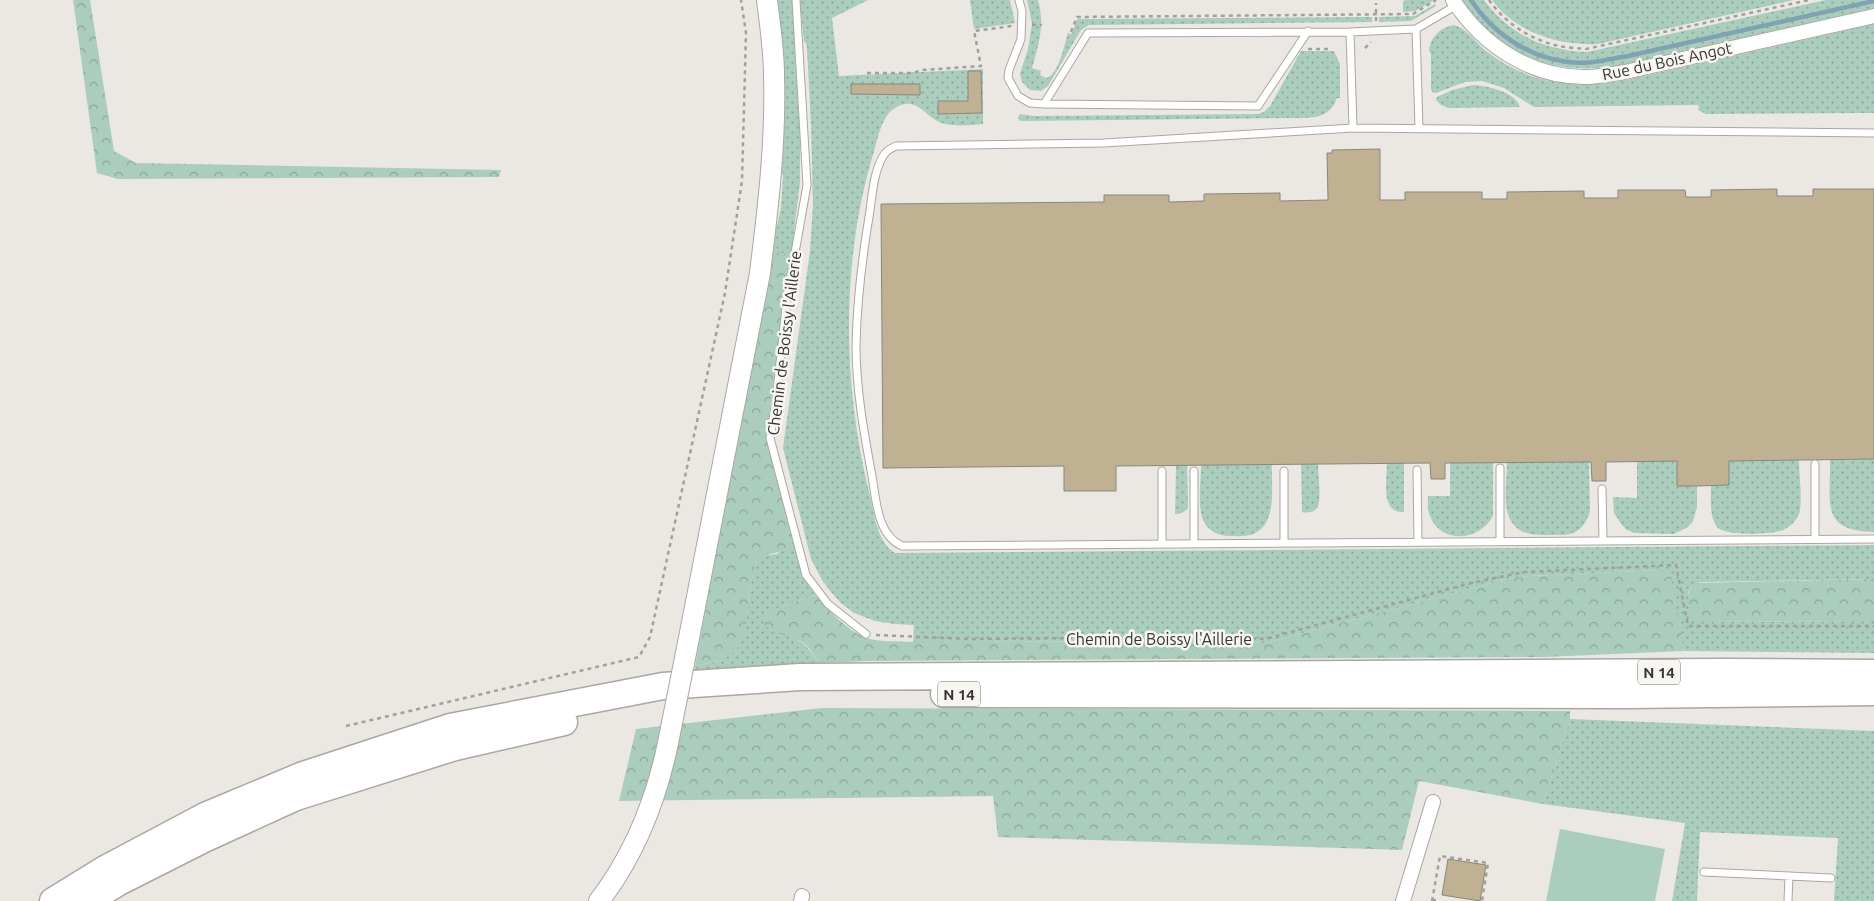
<svg xmlns="http://www.w3.org/2000/svg" width="1874" height="901" viewBox="0 0 1874 901" font-family="Ubuntu,sans-serif">
	<defs>
		<pattern id="grass-dots" width="8" height="8" patternUnits="userSpaceOnUse" patternTransform="scale(1.25)"><rect width="8" height="8" fill="#aacdbd"/><path d="M2 2h.1M6 6h.1" fill="none" stroke="#8ba79a" stroke-width="1.8" stroke-linecap="round"/></pattern>
		<pattern id="forest-crowns" width="20" height="18" patternUnits="userSpaceOnUse" patternTransform="scale(1.25)"><rect width="20" height="18" fill="#aacdbd"/><path d="M2 6a3 3 0 1 1 6 0M12 15a3 3 0 1 1 6 0" fill="none" stroke="#8ba79a"/></pattern>
	</defs>
	<rect width="100%" height="100%" fill="#ebe8e3"/>
	<!-- grass -->
	<path fill="url(#grass-dots)" d="M775 0H792L800 137V183L791 255 771 251 781 208 783 177 780 155Z
		M800 0H868L832 18 839 76 983 69V124C970 125 954 127 942 123 925 118 916 92 892 110 881 119 878 138 874 151 841 260 842 381 869 492 874 512 876 541 895 553L1874 545V579L1701 582C1693 584 1691 586 1688 593L1697 622 1874 621V653L1684 651 1659 570 1530 576 1507 579 1265 643 1231 641 913 642 914 625 894 624 875 621 854 613 841 603 830 591 822 580 811 559 783 448 810 251 813 204 811 125 807 48 806 43 804 42Z
		M970 0H1010L1015 23 974 29Z
		M1027 0H1038C1045 24 1039 44 1032 68L1041 71 1040 75 1046 78C1059 75 1064 45 1068 33L1072 34 1077 19 1372 17V22L1089 25 1081 30 1048 86 1041 91 1030 90 1022 82 1020 74 1028 49 1032 24Z
		M1405 0H1432L1433 1 1415 11 1403 12V2Z
		M1462 0H1484C1510 35 1544 50 1587 52L1826 0H1874V8L1631 63C1558 78 1506 62 1462 0Z
		M1492 0H1794L1598 44C1558 46 1517 33 1492 0Z
		M1435 4 1436 6 1411 21 1379 22V17L1415 16Z
		M1874 24V113L1706 114 1698 110 1699 107 1698 105 1534 107 1504 88 1482 81 1465 82 1436 93 1432 92 1431 89V53L1429 51C1430 37 1440 28 1453 25 1467 28 1475 42 1486 51 1528 84 1576 90 1626 80Z
		M1301 51H1334L1340 64V98H1337C1331 114 1321 117 1305 118L1020 121 1018 118 1020 114 1034 116 1258 114 1264 112 1270 106Z
		M1473 85C1487 86 1515 91 1520 107L1449 108 1441 105 1436 100 1437 97 1452 90Z
		M1874 459V532C1819 531 1831 502 1830 460Z
		M1799 460C1799 475 1803 501 1799 514 1796 521 1790 527 1783 530 1773 535 1724 536 1717 527 1709 516 1711 498 1711 486L1729 485V461Z
		M1637 461H1677V486H1697V507L1693 521 1688 527 1674 534 1635 533 1627 530 1622 525 1614 513 1613 497 1637 498Z
		M1589 462 1590 511C1588 519 1583 528 1575 532 1568 536 1559 535 1552 535 1534 535 1517 536 1509 517 1503 504 1507 477 1507 463Z
		M1387 463H1404V512C1380 514 1387 480 1387 463Z
		M1450 463H1493V516C1480 541 1441 545 1430 516 1427 510 1428 503 1428 496H1450Z
		M1272 464C1271 486 1278 524 1253 534 1246 537 1237 536 1230 536 1220 536 1209 532 1204 522 1197 510 1201 480 1201 465Z
		M1301 464H1318C1318 474 1322 501 1317 508 1313 513 1307 513 1302 512Z
		M1176 465H1187L1188 505 1187 510 1179 514H1175Z
		M794 539 804 579 815 595 780 607 770 630C796 637 804 640 819 663L694 673 695 666 724 660 747 616 749 593 756 559 762 556 777 554Z
		M1570 719 1874 731V901H1834L1838 838 1700 832 1697 901H1672L1685 823 1543 804Z"/>
	<!-- forest -->
	<path fill="url(#forest-crowns)" d="M73 0H90L114 151 136 163 501 170 499 177 118 179 97 173Z
		M771 251 791 255 767 431 794 539 790 549C779 553 766 554 756 559L749 593 745 637 736 650 724 660 695 666Z
		M1659 570 1671 575 1684 651 1544 657 868 661 819 663C814 655 809 647 802 642 790 634 753 632 766 612L815 595C829 610 846 630 866 638 878 642 900 641 913 642L1231 641 1265 643 1507 579 1530 576Z
		M1874 579V621L1697 622 1690 617C1689 605 1684 592 1695 583Z
		M822 708 1570 711V719L1543 804 1419 781 1402 850 998 837 993 796 619 801 636 729Z"/>
	<!-- pitch -->
	<path fill="#aacdbd" d="M1560 829 1665 849 1655 901H1546Z"/>
	<g fill="none" stroke-linecap="round" stroke-linejoin="round">
		<!-- stream -->
		<path stroke="#7fa3b2" stroke-width="4.5" d="M1471 0C1492 33 1528 57 1568 62 1588 65 1609 59 1628 56L1874 1"/>
	</g>
	<!-- building -->
	<path fill="#c0b192" stroke="#888681" d="M968 71H981L982 113 938 114V101H968Z
		M851 84H920V95L851 94Z
		M1380 149V200H1405V192H1482V199H1507V192L1584 191V198H1618V190H1685L1686 197H1711V190L1777 189V196H1813V189H1874V459L1729 461V485L1697 486H1677V461L1606 462V481H1592L1591 462 1445 463V479H1431L1430 463 1116 466V491H1064V466L883 468 881 204 1104 202V195H1169V202L1204 201V194L1280 193V201L1328 200 1327 153H1332V150Z
		M1448 859 1486 865 1480 901 1442 895Z"/>
	<g fill="none" stroke-linecap="round" stroke-linejoin="round">
		<!-- lane casing -->
		<g stroke="#aaa7a2" stroke-width="9">
			<path id="lane" d="M796 0 807 185 787 298 776 401 770 438 806 575 828 604 866 634
				M1019 0 1022 11 1021 39 1009 70 1008 78 1018 96 1030 103 1044 104 1088 33 1350 32 1416 29
				M1350 32 1353 128
				M1044 104 1258 106 1308 31
				M1419 129 1416 29 1457 5
				M1874 133 1353 128 1104 143 896 146C890 149 885 151 882 158 873 175 872 198 869 217 862 259 857 302 856 345 856 389 864 433 872 476 876 499 877 535 902 546L1874 539
				M1500 468V541
				M1417 470 1418 542
				M1162 471V544
				M1194 471V544
				M1284 471V543
				M1602 489 1603 541
				M1815 539V464
				M1704 872 1831 878
				M1788 901 1789 876"/>
		</g>
		<!-- street casing -->
		<g stroke="#aaa7a2" stroke-width="16">
			<path id="street" d="M1453 0C1482 45 1531 78 1587 77 1599 77 1612 74 1625 72L1874 16
				M801 901 802 896
				M1403 901 1433 802"/>
		</g>
		<!-- secondary casing -->
		<g stroke="#aaa7a2" stroke-width="22">
			<path id="secondary" d="M688 643 760 273C768 208 776 142 774 76 774 50 770 25 767 0
				M599 901C635 854 656 801 668 743"/>
		</g>
		<!-- highway casing -->
		<g stroke="#aaa7a2" stroke-width="29">
			<path id="highway" d="M944 694 1626 695 1874 692
				M53 901 105 869 205 816 303 775 450 727 663 686 800 677 1725 672 1874 673
				M88 901 119 882 204 839 296 797 455 747 564 722"/>
		</g>
		<!-- path -->
		<path stroke="#a2a09c" stroke-width="2.5" stroke-dasharray="4 4" stroke-linecap="butt" d="M1489 0C1505 23 1531 40 1559 46 1567 48 1577 48 1586 49L1809 0
			M1376 21V3
			M1032 25H1042
			M1071 32 1077 17 1413 14 1436 0
			M1365 48 1371 42
			M1308 49H1331
			M867 73H913L923 70 981 66 974 31 1012 26
			M876 635 969 639 1197 637 1265 639 1471 583 1524 572 1676 565 1688 626H1874
			M346 726 639 657 650 637 725 293 742 181 746 33 741 0
			M1432 900 1439 901
			M1432 901 1440 856 1488 863 1482 901"/>
		<!-- lane -->
		<use href="#lane" stroke="#fff" stroke-width="7"/>
		<!-- street -->
		<use href="#street" stroke="#fff" stroke-width="14"/>
		<!-- secondary -->
		<use href="#secondary" stroke="#fff" stroke-width="20"/>
		<!-- highway -->
		<use href="#highway" stroke="#fff" stroke-width="26"/>
		<!-- secondary-bridge casing -->
		<g stroke="#aaa7a2" stroke-width="22" stroke-linecap="butt">
			<path id="secondary-bridge" d="M668 743 688 643"/>
		</g>
		<!-- secondary-bridge -->
		<use href="#secondary-bridge" stroke="#fff" stroke-width="20"/>
	</g>
	<g text-anchor="middle" dominant-baseline="central" stroke-width="5" stroke-linejoin="round" paint-order="stroke">
		<!-- shield labels -->
		<g fill="#f8f6f0" stroke="#706f6c" stroke-width="1">
			<rect x="1638" y="659.5" width="42" height="25" rx="4"/>
			<rect x="938" y="681.5" width="42" height="25" rx="4"/>
		</g>
		<g font-size="15" font-weight="bold" fill="#363533">
			<text x="1659" y="672">N 14</text>
			<text x="959" y="694">N 14</text>
		</g>
		<!-- street labels -->
		<g font-size="16" fill="#363533" stroke="#f8f6f0">
			<text transform="translate(1667 61) rotate(-12)">Rue du Bois Angot</text>
			<text transform="translate(784 343) rotate(-83)">Chemin de Boissy l'Aillerie</text>
			<text x="1159" y="639">Chemin de Boissy l'Aillerie</text>
		</g>
	</g>
</svg>
